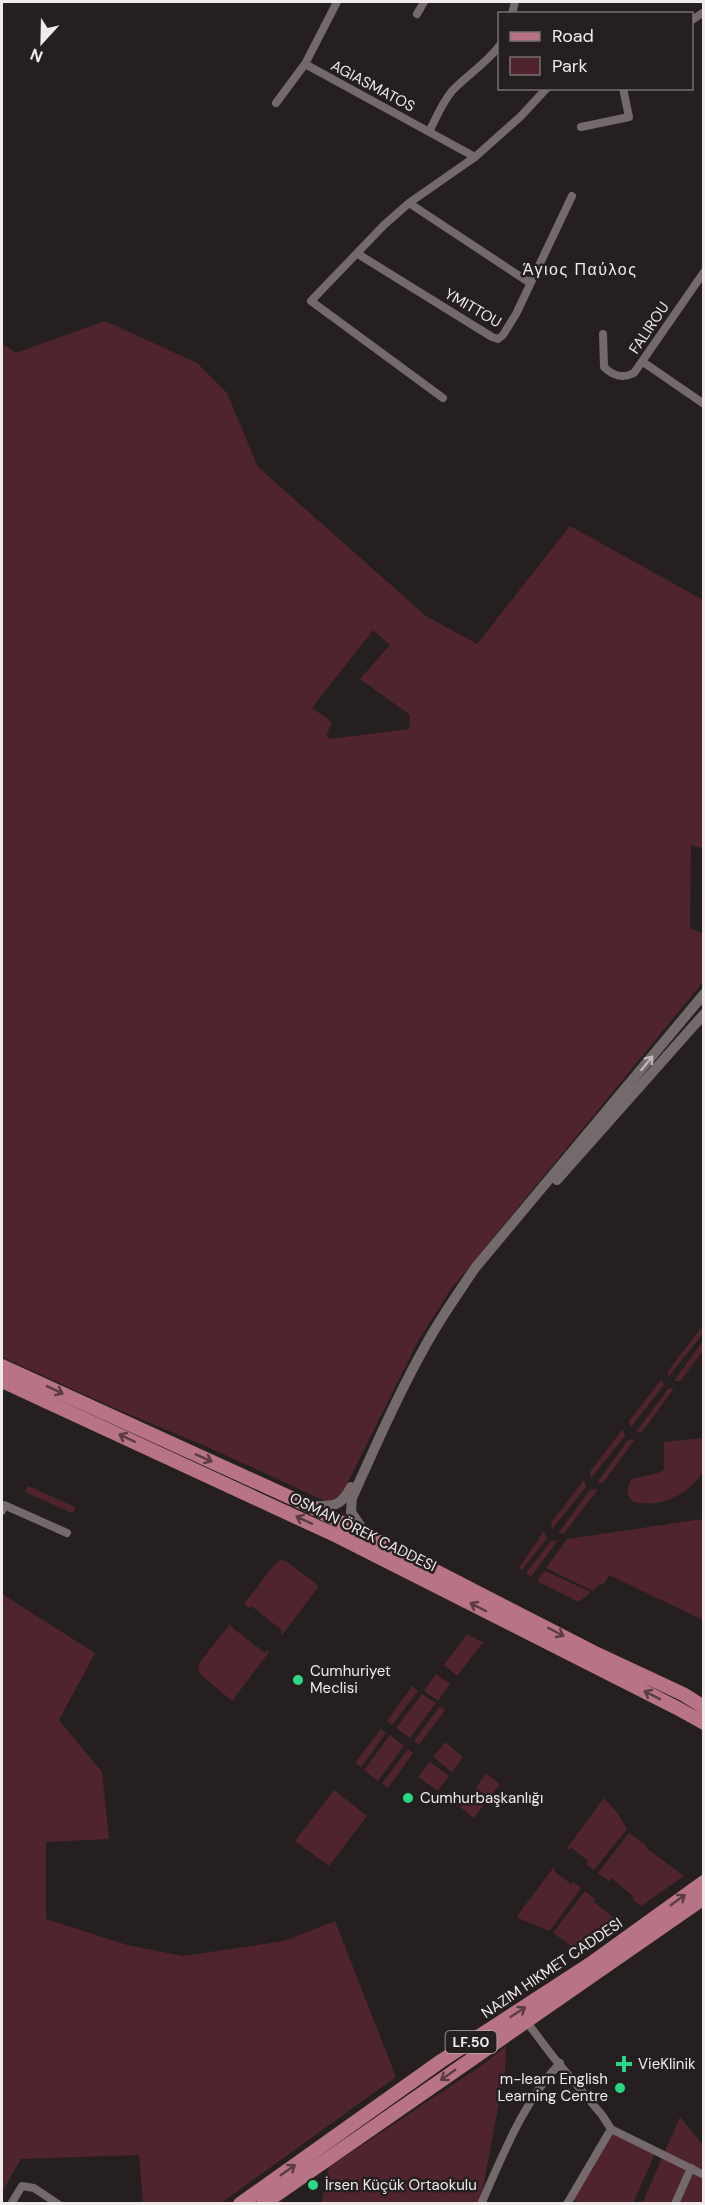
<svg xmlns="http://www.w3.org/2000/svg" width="705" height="2205" viewBox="0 0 705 2205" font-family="'DM Sans',sans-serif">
	<rect width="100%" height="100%" fill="#261f20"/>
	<!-- green -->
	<path fill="#4f242f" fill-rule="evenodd" d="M105 321 197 363 227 393 258 467 426 616 477 644 570 526 703 600 704 849 691 845 690 928 703 933V982L451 1289 418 1341 342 1494 327 1502 210 1448 119 1410 2 1357V343L16 353ZM373 630 390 645 360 679 410 715 409 729 330 739 326 736 332 722 312 708Z
		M701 1328 703 1334 668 1377V1371Z
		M703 1341V1351L680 1381H674Z
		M662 1379 664 1385 630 1428 629 1421Z
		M674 1388 642 1432H636L668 1389Z
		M623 1429 625 1436 591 1478 590 1472Z
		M703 1438V1473C686 1495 663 1508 634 1502 625 1495 627 1488 631 1479L658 1473 664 1469V1442Z
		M635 1439 603 1483H597L628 1440Z
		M584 1480 586 1487 552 1529 551 1523Z
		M28 1486 75 1507 74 1512 72 1513 25 1492Z
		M590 1490 596 1489 597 1491 564 1533 558 1534Z
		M703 1519V1620L609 1575 604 1584H600L593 1591 546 1568 567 1539Z
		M544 1531 547 1538 522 1570 519 1568Z
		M558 1540 531 1577 526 1573 551 1541Z
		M280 1560 286 1561 319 1586 282 1635 281 1633 282 1630 251 1606 249 1608 244 1604 274 1565Z
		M545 1571 591 1592 579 1602 537 1581Z
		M2 1594 95 1653 59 1720 102 1772 109 1839 46 1842V1919L127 1945 183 1956 284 1941 335 1921 396 2077 221 2203H143L139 2155 21 2159 2 2192Z
		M230 1624 234 1629 265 1653 267 1650 269 1652 232 1701 201 1675 198 1670 200 1662Z
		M467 1634 483 1642 457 1676 444 1665Z
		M436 1674 450 1684 438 1701 424 1691Z
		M412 1686 418 1691 392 1725 387 1721Z
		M422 1694 436 1703 410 1738 396 1728Z
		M440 1706 445 1710 419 1745 414 1741Z
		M381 1729 386 1733 361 1767 355 1763Z
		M390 1735 404 1746 378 1781 364 1770Z
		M445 1742 463 1757 452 1772 433 1757Z
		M408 1749 413 1753 388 1788 382 1783Z
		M430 1762 449 1776 438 1791 418 1777Z
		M486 1773 500 1784 489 1798 475 1789Z
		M334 1790 367 1816 329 1866 295 1841Z
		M471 1793 484 1805 474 1818 460 1807Z
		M604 1798 618 1814 627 1829 594 1870 586 1864 588 1861 571 1847 569 1850 567 1848Z
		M629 1833 647 1846 646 1848 684 1876 641 1906 633 1900 634 1897 611 1878 609 1881 598 1873Z
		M554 1867 556 1868 554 1871 571 1884 573 1882 581 1888 550 1931 522 1920 517 1916Z
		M585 1891 595 1899 594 1902 616 1919 618 1918 621 1920 577 1950 553 1933Z
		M506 2046 505 2071 480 2203 321 2204 329 2167 484 2064Z
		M680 2117 703 2145V2203L642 2204Z
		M611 2129 656 2151 633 2203H580L570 2198Z"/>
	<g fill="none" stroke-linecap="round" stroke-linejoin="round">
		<!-- minor -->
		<path stroke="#746a6c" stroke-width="8" d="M417 14 424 2
			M512 14 515 2
			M692 20 704 12
			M305 64 475 157
			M276 103 305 64 337 2
			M581 127 629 117 623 88
			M429 132C436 118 442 103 452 91 467 75 487 63 500 45
			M409 203 530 283
			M358 254 492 337 498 339 503 335 516 314 572 196
			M603 334 604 367C613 376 622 379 634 373L704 272
			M643 362 704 404
			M443 398 311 301 384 225 409 203 475 157 520 117 547 88
			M2 1511 4 1505 67 1533
			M526 2021 554 2058 602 2115 611 2129 704 2175
			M11 2204 22 2186 34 2188 58 2204
			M481 2204C503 2155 523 2102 560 2063
			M567 2204 611 2129
			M675 2204 691 2168"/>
		<!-- tertiary -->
		<path stroke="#746a6c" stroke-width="10" d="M557 1180 704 1014
			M310 1506C331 1506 341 1508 351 1487
			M365 1533 351 1512 352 1498C376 1445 399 1392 428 1341 442 1316 459 1292 475 1268L704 994"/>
		<!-- primary -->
		<path stroke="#b87485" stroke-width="14" d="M2 1366 309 1506 593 1652 683 1694 704 1707
			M2 1381 337 1536 677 1708 704 1723
			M240 2204 441 2061 593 1962 704 1882
			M263 2204 704 1898"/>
	</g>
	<!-- one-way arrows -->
	<defs><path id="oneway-shaft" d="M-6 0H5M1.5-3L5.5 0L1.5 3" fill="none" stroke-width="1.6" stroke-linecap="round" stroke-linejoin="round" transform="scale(1.5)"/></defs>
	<use stroke="#beb7b8" href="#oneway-shaft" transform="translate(647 1063) rotate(-51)"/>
	<g stroke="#593d43">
		<use href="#oneway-shaft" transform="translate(55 1390) rotate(25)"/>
		<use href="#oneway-shaft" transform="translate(127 1438) rotate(-155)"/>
		<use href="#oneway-shaft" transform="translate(204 1458) rotate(24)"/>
		<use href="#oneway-shaft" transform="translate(304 1520) rotate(-155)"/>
		<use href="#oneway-shaft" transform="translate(478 1607) rotate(-153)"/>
		<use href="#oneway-shaft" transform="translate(556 1632) rotate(28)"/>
		<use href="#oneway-shaft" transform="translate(652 1695) rotate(-153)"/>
		<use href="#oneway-shaft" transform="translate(678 1900) rotate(-36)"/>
		<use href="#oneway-shaft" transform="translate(518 2012) rotate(-33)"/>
		<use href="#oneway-shaft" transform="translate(448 2075) rotate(145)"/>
		<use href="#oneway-shaft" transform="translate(288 2170) rotate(-35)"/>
	</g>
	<!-- markers -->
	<g fill="#28d885" stroke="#261f20" stroke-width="2">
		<circle cx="298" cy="1680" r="6"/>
		<circle cx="408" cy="1798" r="6"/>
		<path d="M621 2055h6v6h6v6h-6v6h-6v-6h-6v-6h6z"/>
		<circle cx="620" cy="2088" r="6"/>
		<circle cx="313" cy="2185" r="6"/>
	</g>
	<g text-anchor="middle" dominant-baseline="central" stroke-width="5" stroke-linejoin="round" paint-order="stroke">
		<!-- shield labels -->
		<rect fill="#261f20" stroke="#b3adae" stroke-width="1.5" x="445.5" y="2031" width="51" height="22" rx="4.5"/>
		<g font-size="14" font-weight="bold" fill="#f0eaeb">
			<text x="471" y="2042">LF.50</text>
		</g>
		<!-- street labels -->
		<g font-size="15" fill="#f0eaeb" stroke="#261f20">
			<text transform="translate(373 86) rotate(28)">AGIASMATOS</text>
			<text transform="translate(473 308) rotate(30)">YMITTOU</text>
			<text transform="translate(649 328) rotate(-56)">FALIROU</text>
			<text transform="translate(363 1532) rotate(26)">OSMAN ÖREK CADDESI</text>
			<text transform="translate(552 1968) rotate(-34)">NAZIM HIKMET CADDESI</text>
		</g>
		<!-- poi labels -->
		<g font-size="15" fill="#f0eaeb" stroke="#261f20" text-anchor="start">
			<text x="310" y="1671">Cumhuriyet<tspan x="310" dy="17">Meclisi</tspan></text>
			<text x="420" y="1798">Cumhurbaşkanlığı</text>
			<text x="638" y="2064">VieKlinik</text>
			<text x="608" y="2079" text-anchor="end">m-learn English<tspan x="608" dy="17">Learning Centre</tspan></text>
			<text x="325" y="2185">İrsen Küçük Ortaokulu</text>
		</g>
		<!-- neighbourhood labels -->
		<g font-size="16" letter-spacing="1.5" fill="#f0eaeb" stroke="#261f20">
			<text x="580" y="269">Άγιος Παύλος</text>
		</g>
	</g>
	<!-- border -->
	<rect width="705" height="2205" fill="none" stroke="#f0eaeb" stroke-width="6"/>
	<!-- legend -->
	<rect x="498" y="12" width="195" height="78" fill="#261f20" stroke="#777071" stroke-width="1.5"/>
	<rect x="510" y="32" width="30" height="9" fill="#b87485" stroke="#777071" stroke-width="1.5"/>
	<text x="552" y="42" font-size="18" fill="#f0eaeb">Road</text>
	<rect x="510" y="57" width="30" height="18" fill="#4f242f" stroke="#777071" stroke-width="1.5"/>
	<text x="552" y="72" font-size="18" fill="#f0eaeb">Park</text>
	<!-- north arrow -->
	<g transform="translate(42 42) rotate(202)" stroke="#261f20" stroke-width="4.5" paint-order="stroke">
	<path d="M0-4.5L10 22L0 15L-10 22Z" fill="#f0eaeb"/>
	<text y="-9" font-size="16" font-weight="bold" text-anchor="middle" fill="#f0eaeb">N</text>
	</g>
</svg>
